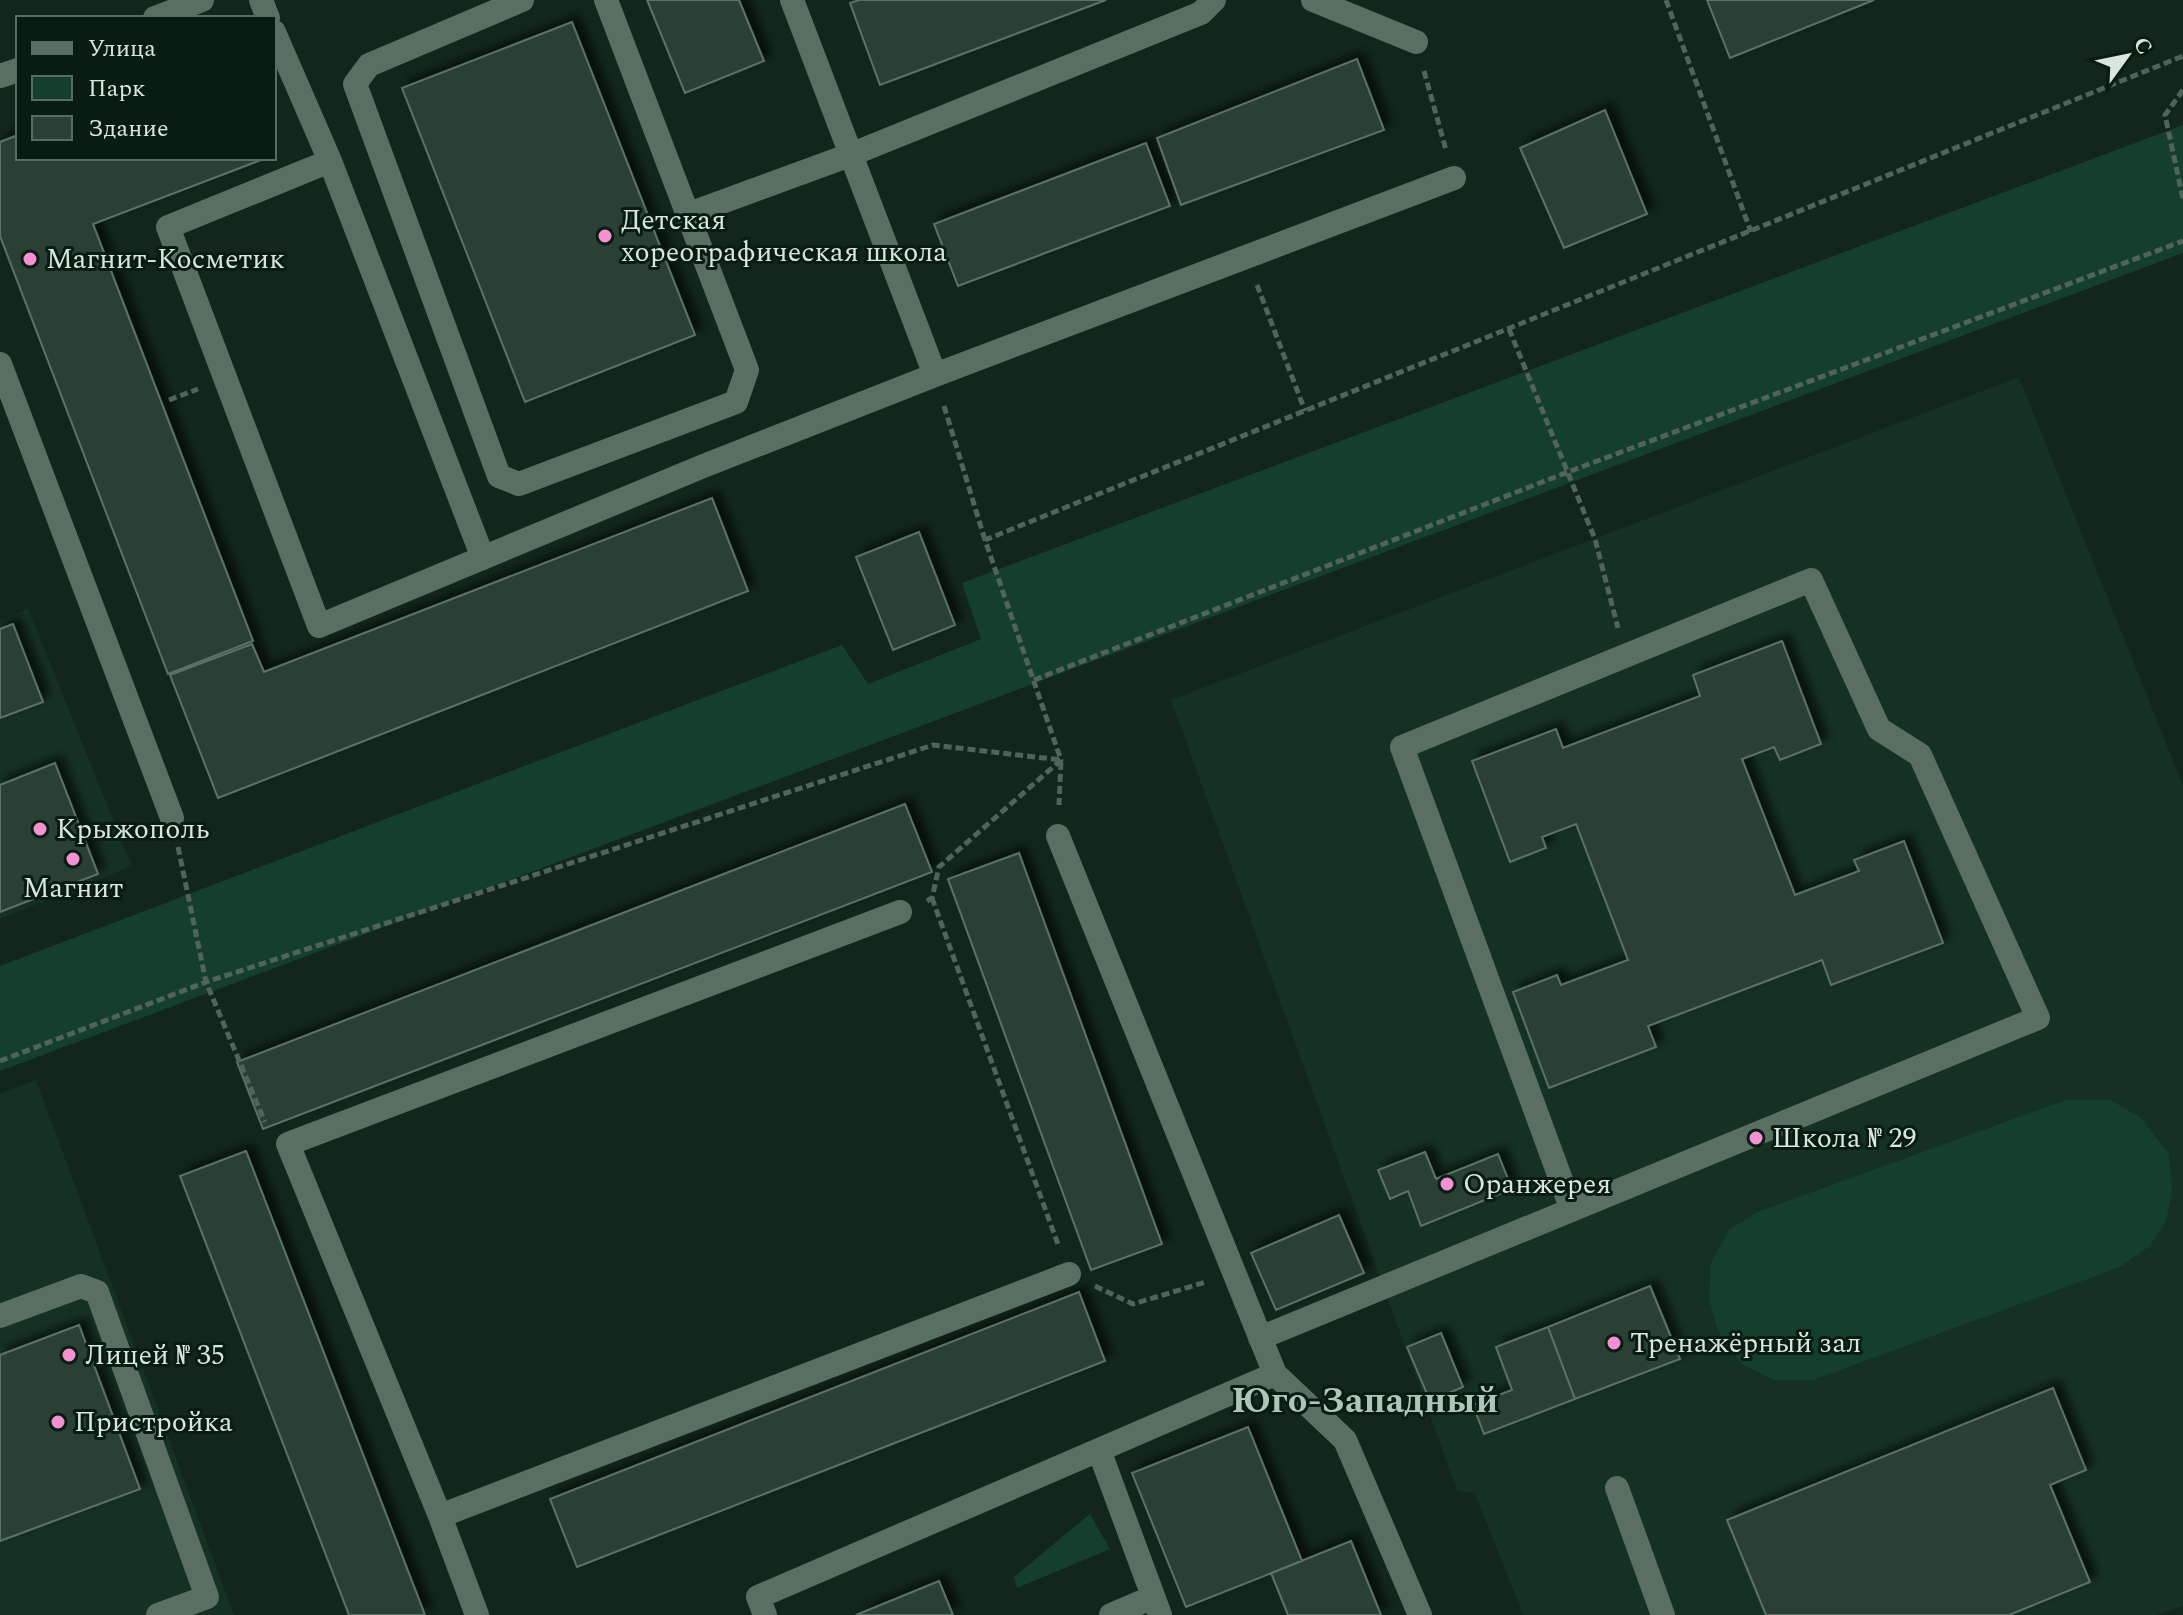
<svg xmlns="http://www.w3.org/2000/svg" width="2183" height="1615" viewBox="0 0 2183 1615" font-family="Spectral,serif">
	<defs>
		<filter id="shadow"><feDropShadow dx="7" dy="-7" stdDeviation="4" flood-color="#0009"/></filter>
	</defs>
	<rect width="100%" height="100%" fill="#12261c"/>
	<!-- built -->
	<path fill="#153123" d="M2019 377 2183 785V1606L2157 1615H1523L1475 1493 1457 1490 1171 700Z
		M28 609 132 866 0 919V620Z
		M36 1080 234 1615H0V1094Z"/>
	<!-- green -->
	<path fill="#143f2c" d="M2183 125V253L0 1071V966L842 645 868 684 981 639 962 583Z
		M2066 1100H2110L2140 1117 2169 1154 2172 1191 2166 1221 2150 1246 2120 1267 1813 1380H1774L1742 1364 1718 1331 1709 1299 1711 1262 1729 1230 1757 1212Z
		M1090 1514 1110 1549 1017 1588 1014 1577Z"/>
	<!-- building -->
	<path fill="#2b4034" stroke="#5c7266" stroke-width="2" filter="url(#shadow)" d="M647 0H739L764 61 685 93Z
		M859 0H1106L880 85 850 3Z
		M1707 0H1874L1730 58Z
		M572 22 695 335 525 402 402 88Z
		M1357 59 1384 130 1181 205 1157 138Z
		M1605 110 1647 214 1564 248 1520 148Z
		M18 135V158H260L261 160 93 224 253 641 168 674 0 236V142Z
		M1146 143 1170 206 958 286 934 224Z
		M712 498 748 591 218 798 170 675 252 644 264 672Z
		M919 532 955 625 893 650 856 557Z
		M13 624 43 702 0 718V629Z
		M1782 641 1821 744 1780 760 1774 747 1742 759 1795 895 1859 871 1854 860 1904 841 1943 943 1831 985 1822 960 1648 1026 1656 1047 1549 1088 1513 992 1557 975 1561 985 1628 960 1576 824 1542 837 1546 848 1510 862 1472 761 1556 729 1563 748 1700 696 1693 675Z
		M55 763 98 874 0 912V785Z
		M905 804 932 872 263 1129 237 1062Z
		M1019 853 1162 1244 1091 1270 948 879Z
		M246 1151 425 1615H349L180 1176Z
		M1425 1152 1436 1179 1498 1154 1512 1189 1421 1226 1408 1191 1390 1199 1378 1170Z
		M1339 1215 1364 1273 1276 1310 1251 1253Z
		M1650 1286 1680 1359 1575 1399 1548 1327Z
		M1079 1292 1105 1361 577 1567 550 1499Z
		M79 1325 140 1489 0 1541V1355Z
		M1548 1327 1575 1399 1484 1434 1473 1405 1512 1390 1496 1347Z
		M1441 1333 1463 1387 1430 1401 1407 1347Z
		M2053 1388 2086 1470 2050 1485 2090 1582 2009 1615H1766L1727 1520Z
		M1248 1427 1302 1561 1186 1607 1132 1473Z
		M1351 1541 1381 1615H1288L1271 1573Z
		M939 1581 953 1615H856Z"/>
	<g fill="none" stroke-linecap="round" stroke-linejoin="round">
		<!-- path -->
		<path stroke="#52635a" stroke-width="5" stroke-dasharray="8 4" stroke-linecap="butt" d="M1666 0 1751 232
			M1424 71 1446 150
			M2183 90 2165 115 2183 199
			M1257 285 1305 411
			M1509 329 1595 539 1618 628
			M169 400 198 389
			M944 406 985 540
			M1034 680 1568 472 2183 241
			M178 847 206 982 265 1122
			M932 898 1059 1247
			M927 901 932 898 939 867 1061 760 985 540 2183 56
			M0 1061 206 982 933 745 1061 760 1059 805
			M1095 1286 1133 1304 1206 1282"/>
		<!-- minor -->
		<path stroke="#596f62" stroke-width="24" d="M261 0 268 18
			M522 0 369 65 355 84 499 476 519 484 736 402 747 370 606 0
			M792 0 935 375 1454 178
			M1313 0 1416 42
			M155 18 202 0
			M274 32 330 161 483 558
			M0 76 18 70
			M330 161 168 227 319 626 701 467 935 375
			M689 214 850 155 1201 13 1214 0
			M0 364 172 818
			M1058 836 1275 1374
			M0 1316 81 1286 97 1292 207 1597 158 1615
			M1260 1338 2038 1018 1920 755 1879 729 1811 580 1402 747 1572 1210
			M1099 1450 1160 1615
			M1617 1488 1663 1615
			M440 1516 1069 1274
			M477 1615 440 1516 288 1144 900 912
			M765 1615 758 1597 1275 1374 1345 1440 1420 1615
			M1111 1615 1153 1597"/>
	</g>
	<!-- markers -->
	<g fill="#f491d3" stroke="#081c12" stroke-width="3">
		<circle cx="605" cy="236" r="8"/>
		<circle cx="30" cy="259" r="8"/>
		<circle cx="40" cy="829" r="8"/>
		<circle cx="73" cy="859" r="8"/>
		<circle cx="1756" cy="1138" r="8"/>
		<circle cx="1447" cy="1184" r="8"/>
		<circle cx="1614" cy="1343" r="8"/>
		<circle cx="69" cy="1355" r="8"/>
		<circle cx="58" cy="1422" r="8"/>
	</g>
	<g text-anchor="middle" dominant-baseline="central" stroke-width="6" stroke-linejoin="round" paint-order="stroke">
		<!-- poi labels -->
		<g font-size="28" fill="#d9e5de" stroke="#081c12" text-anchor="start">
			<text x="621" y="220">Детская<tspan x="621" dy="32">хореографическая школа</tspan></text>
			<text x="46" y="259">Магнит-Косметик</text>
			<text x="56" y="829">Крыжополь</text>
			<text x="73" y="888" text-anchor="middle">Магнит</text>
			<text x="1772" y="1138">Школа № 29</text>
			<text x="1463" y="1184">Оранжерея</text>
			<text x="1630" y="1343">Тренажёрный зал</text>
			<text x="85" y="1355">Лицей № 35</text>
			<text x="74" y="1422">Пристройка</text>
		</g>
		<!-- district labels -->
		<g font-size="36" font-weight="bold" fill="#aec6b8" stroke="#081c12">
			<text x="1365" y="1401">Юго-Западный</text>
		</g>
	</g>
	<!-- legend -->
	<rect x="16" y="16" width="260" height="144" fill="#081c12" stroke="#5c6c64" stroke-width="2"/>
	<rect x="32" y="42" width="40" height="12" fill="#596f62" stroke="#5c6c64" stroke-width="2"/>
	<text x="88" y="56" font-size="24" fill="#d9e5de">Улица</text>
	<rect x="32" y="76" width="40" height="24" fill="#143f2c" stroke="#5c6c64" stroke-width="2"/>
	<text x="88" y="96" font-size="24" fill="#d9e5de">Парк</text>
	<rect x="32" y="116" width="40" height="24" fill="#2b4034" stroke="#5c6c64" stroke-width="2"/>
	<text x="88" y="136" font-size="24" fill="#d9e5de">Здание</text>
	<!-- north arrow -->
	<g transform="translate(2127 56) rotate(57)" stroke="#081c12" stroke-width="6" paint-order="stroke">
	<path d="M0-6L14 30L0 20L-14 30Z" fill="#d9e5de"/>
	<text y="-12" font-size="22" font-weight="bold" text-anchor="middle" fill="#d9e5de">С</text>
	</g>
</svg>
